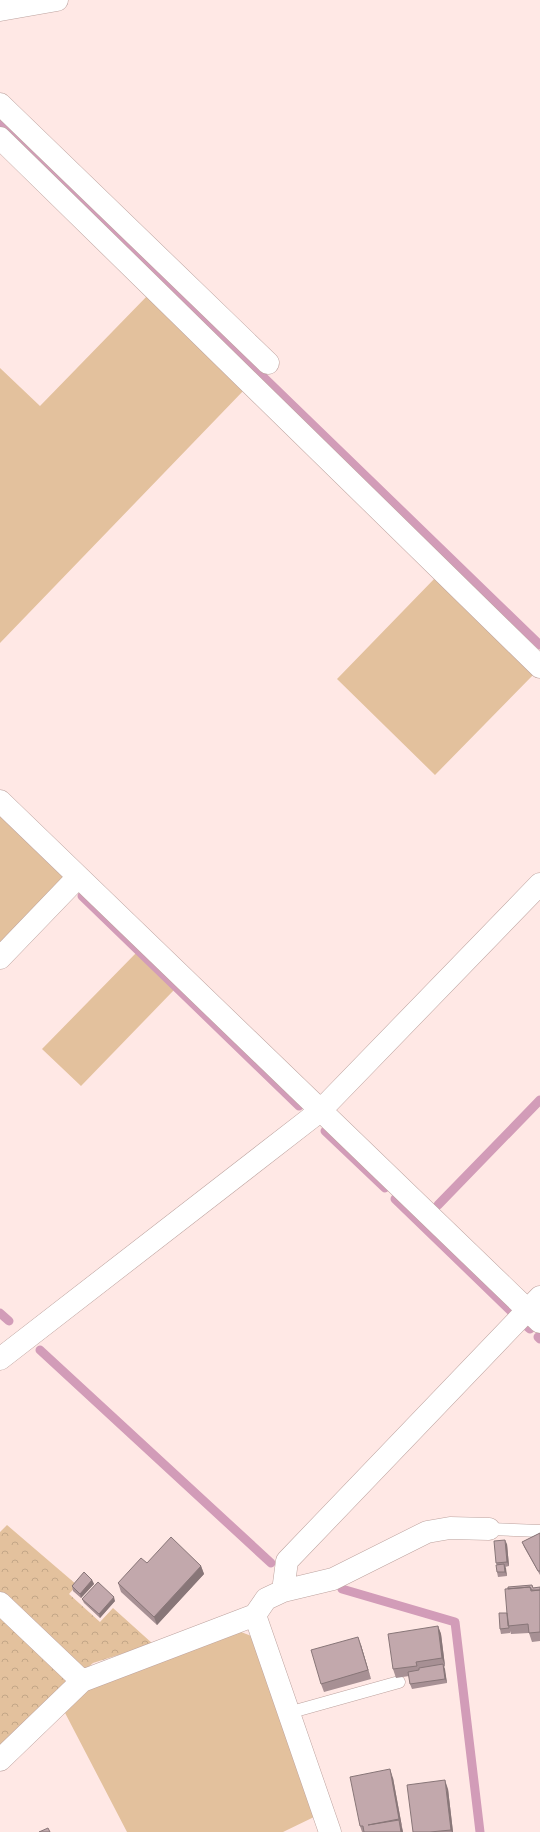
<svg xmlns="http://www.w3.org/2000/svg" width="540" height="1832" viewBox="0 0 540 1832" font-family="Merriweather,serif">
	<defs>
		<pattern id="forest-crowns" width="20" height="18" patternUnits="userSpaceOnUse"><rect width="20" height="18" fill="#e3c19d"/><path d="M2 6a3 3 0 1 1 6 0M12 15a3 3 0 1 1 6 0" fill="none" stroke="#c3a687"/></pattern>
	</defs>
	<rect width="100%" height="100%" fill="#ffe8e5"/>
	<!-- green -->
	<path fill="#e3c19d" d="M149 294 245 389 0 643V368L40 406Z
		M436 577 535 673 435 775 337 679Z
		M0 816 66 880 0 948Z
		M136 953 174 990 81 1086 42 1049Z
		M241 1632 254 1637 314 1817 283 1832H127L63 1709 97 1681Z"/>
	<!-- forest -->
	<path fill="url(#forest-crowns)" d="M7 1525 77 1585 69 1594 100 1622 113 1608 153 1644 93 1663 83 1672 0 1594V1532Z
		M0 1611 71 1682 0 1751Z"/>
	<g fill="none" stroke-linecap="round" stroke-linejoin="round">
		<!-- stream -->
		<path stroke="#d29cb8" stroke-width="9" d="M0 122 540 645
			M82 896 299 1106
			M325 1131 385 1188
			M395 1199 514 1314
			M438 1205 540 1100
			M0 1313 9 1321
			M524 1324 530 1329
			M538 1337 540 1339
			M40 1350 271 1563
			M342 1589 455 1622 480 1832"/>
		<!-- lane casing -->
		<g stroke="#bda39f" stroke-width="13">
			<path id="lane" d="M489 1529 540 1531
				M288 1713 399 1682"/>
		</g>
		<!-- street casing -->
		<g stroke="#bda39f" stroke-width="23">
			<path id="street" d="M0 104 268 363
				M0 138 540 667
				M0 801 540 1322
				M0 958 78 877
				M0 1359 320 1111 540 884
				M283 1591 333 1579 427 1532 450 1528 489 1529
				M0 1603 82 1681
				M255 1615 266 1599 283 1591 287 1561 540 1297
				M0 1760 82 1681 255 1615 330 1832"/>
		</g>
		<!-- secondary casing -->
		<g stroke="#bda39f" stroke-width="23">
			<path id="secondary" d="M0 10 57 0"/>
		</g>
		<!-- lane -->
		<use href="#lane" stroke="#fff" stroke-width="12"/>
		<!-- street -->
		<use href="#street" stroke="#fff" stroke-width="22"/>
		<!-- secondary -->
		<use href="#secondary" stroke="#fff" stroke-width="22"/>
	</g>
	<!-- wall -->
	<path fill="#a79094" d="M540 1533V1575L524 1547 522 1542Z
		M507 1544 509 1566 505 1567 507 1576 498 1577 497 1572V1565L496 1563Z
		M147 1563 201 1566 204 1574 157 1625 121 1592 118 1583Z
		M92 1580 94 1584 81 1598 73 1591 72 1586Z
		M540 1587V1641L532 1642 529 1633 511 1634 510 1631V1633L501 1634 500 1629 507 1613 533 1588Z
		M82 1599 115 1601 100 1618 84 1603Z
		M438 1626 441 1634 445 1666 444 1667 447 1683 412 1689 410 1684 409 1676 396 1678 393 1669Z
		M361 1645 371 1679 324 1692 321 1684Z
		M393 1778 403 1832H362L360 1826Z
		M448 1789 453 1832H413Z"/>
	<!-- shaded-wall -->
	<path fill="#887678" d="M505 1540 507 1544 509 1566 507 1562Z
		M504 1564 506 1568 507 1576 505 1572Z
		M201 1566 204 1574 157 1625 154 1617Z
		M92 1580 94 1584 81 1598 80 1594Z
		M114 1597 115 1601 100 1618 99 1614Z
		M438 1626 441 1634 445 1666 442 1658Z
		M358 1637 361 1645 371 1679 368 1670Z
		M443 1664 445 1669 447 1683 445 1679Z
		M390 1769 393 1778 402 1827 399 1819Z
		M445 1780 448 1789 453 1832H452L451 1830Z
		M399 1820 402 1828 403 1832H401Z"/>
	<!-- building -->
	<path fill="#c2a8ac" stroke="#887678" d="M540 1533V1571H538L522 1542Z
		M171 1537 201 1566 154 1617 118 1583 141 1558 147 1563Z
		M505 1540 507 1562 496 1563 494 1541Z
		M504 1564 505 1572H497L496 1565Z
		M84 1572 92 1580 80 1594 72 1586Z
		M98 1582 114 1597 99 1614 82 1599Z
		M532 1585 533 1588 540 1587V1590H532L530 1587 508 1589V1587Z
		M530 1587 531 1591 540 1590V1632L529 1633 528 1624 508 1626 505 1589Z
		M499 1613H507L509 1628 500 1629Z
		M438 1626 442 1658 416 1662 417 1666 393 1669 388 1634Z
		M358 1637 368 1670 321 1684 311 1650Z
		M443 1664 445 1679 410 1684 408 1672 419 1670V1668Z
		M390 1769 399 1819 368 1825 399 1820 401 1832H364L363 1826H360L350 1777Z
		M445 1780 451 1830 430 1832H413L407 1785Z
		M48 1828 50 1832H39Z"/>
</svg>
